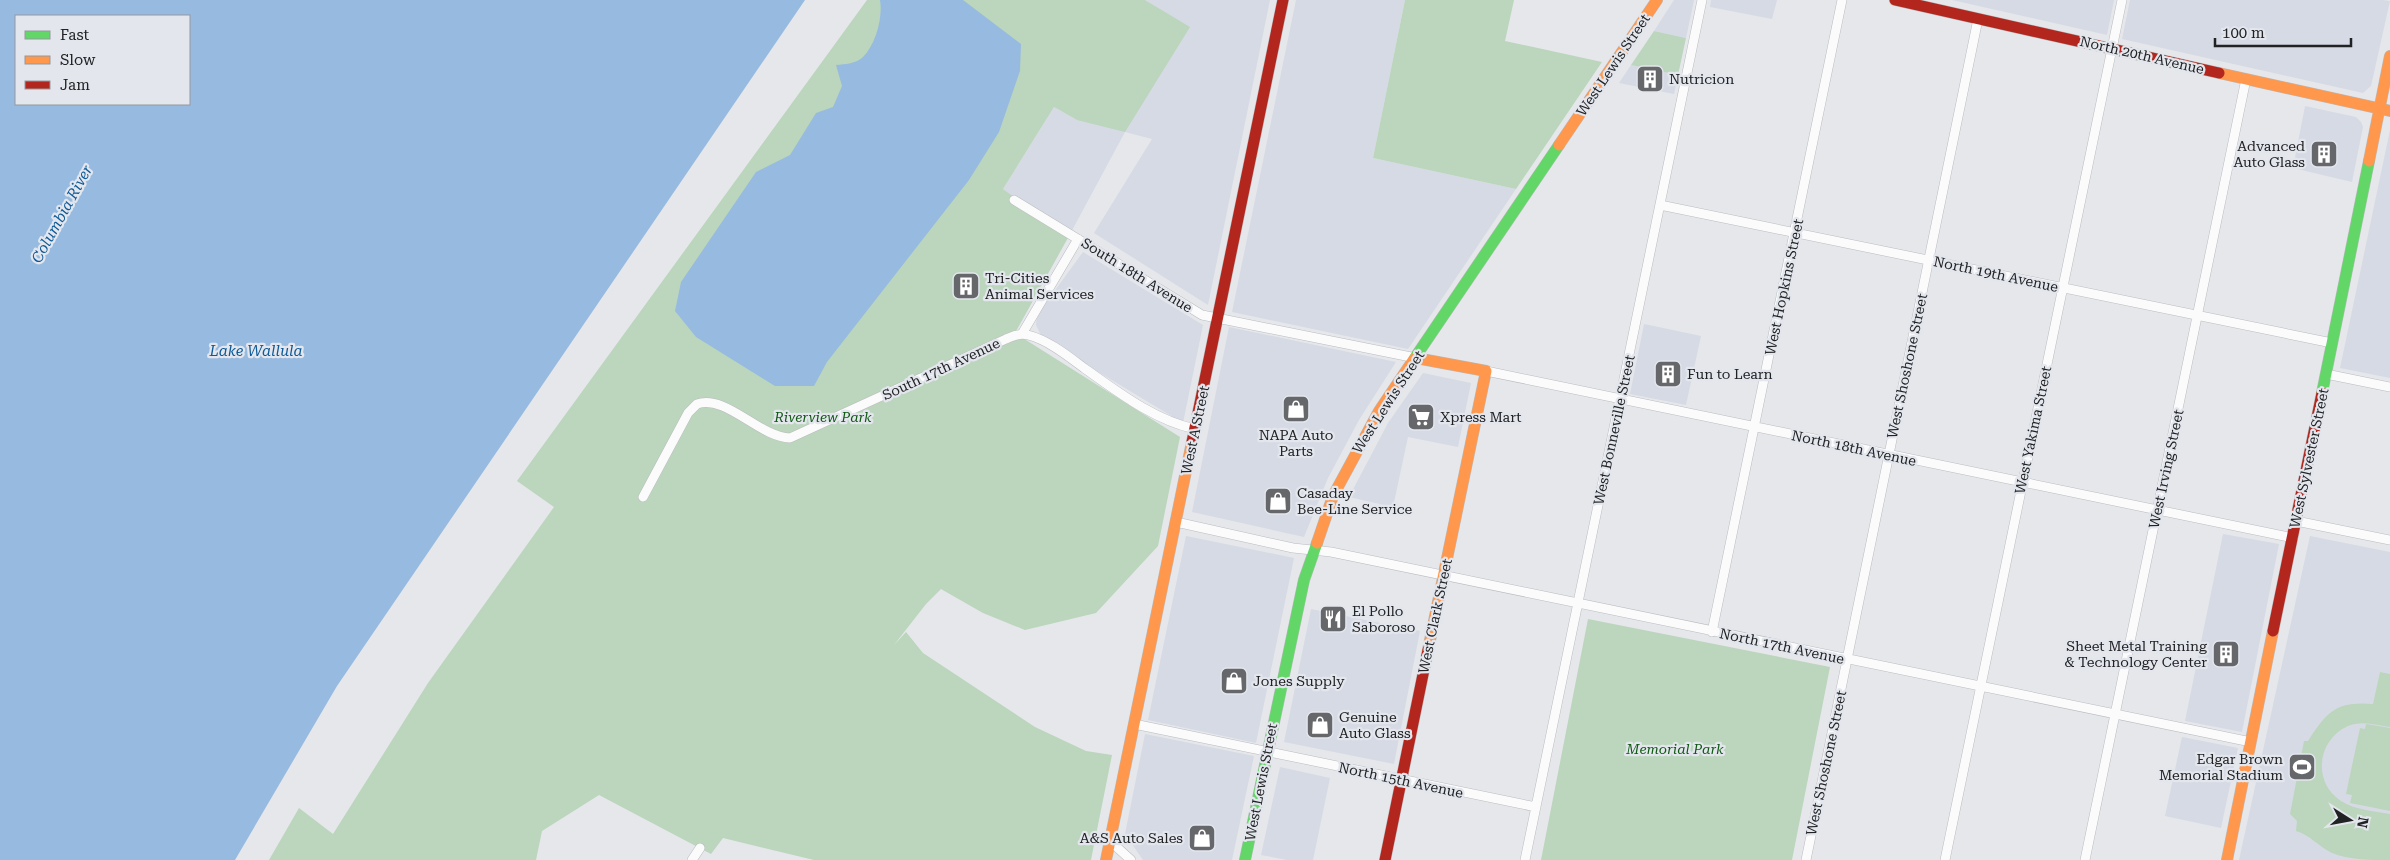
<svg xmlns="http://www.w3.org/2000/svg" width="2390" height="860" viewBox="0 0 2390 860" font-family="'Roboto Serif',serif">
	<rect width="100%" height="100%" fill="#e5e7eb"/>
	<!-- built -->
	<path fill="#d6dae4" d="M1145 0H1270L1208 305 1094 233 1152 139 1125 132 1069 236 1003 189 1054 107 1077 120 1189 28Z
		M1296 0H1405L1373 158 1516 189 1408 349 1232 312Z
		M1674 0H1694L1686 38 1654 31Z
		M1711 0H1777L1772 19 1710 7Z
		M1952 0H2114L2107 35Z
		M2130 0H2383L2390 1 2371 86 2363 93 2122 39Z
		M1631 65 1678 75 1674 94 1619 83Z
		M2305 106 2356 117 2361 122 2363 127 2352 182 2293 168Z
		M2390 130V378L2340 368Z
		M1083 252 1203 325 1183 423 1042 338 1036 325 1037 315Z
		M1644 324 1701 336 1686 405 1630 394Z
		M1229 327 1396 362 1359 420 1328 478 1304 537 1192 512Z
		M1423 373 1471 383 1458 447 1408 437 1393 507 1349 497 1388 423Z
		M2223 534 2279 544 2242 732 2185 721Z
		M1186 536 1294 558 1256 743 1148 720Z
		M2310 536 2390 552V860H2239Z
		M1311 609 1420 631 1394 764 1284 742Z
		M1145 734 1254 756 1232 860H1143L1125 834Z
		M2182 737 2238 748 2221 828 2165 816Z
		M1280 767 1330 778 1313 860H1287L1261 855Z"/>
	<!-- green -->
	<path fill="#bbd6bc" d="M867 0H1145L1190 27 1125 132 1077 120 1054 107 1003 189 1069 236 1015 333 1180 437 1158 546 1096 613 1025 630 983 613 941 589 926 604 894 645 906 632 923 653 1035 727 1086 751 1112 755 1091 860H814L723 838 711 854 599 795 542 831 536 860H269L299 808 333 834 428 683 554 507 517 481Z
		M1405 0H1514L1505 41 1602 62 1516 189 1373 158Z
		M1654 31 1686 38 1678 75 1631 65Z
		M1588 619 1830 667 1792 860H1541Z
		M2380 672 2390 674V727C2377 725 2361 720 2348 726 2317 740 2312 782 2341 801 2355 810 2374 811 2390 814V860C2373 860 2348 860 2332 853 2318 846 2310 835 2296 831L2297 821 2290 814 2304 741H2308C2327 711 2337 701 2373 704Z
		M2366 724 2390 728V811L2350 803 2352 795 2346 794 2360 728 2365 729Z"/>
	<!-- water -->
	<path fill="#97bae0" fill-rule="evenodd" d="M0 0H805L337 686 235 860H0ZM189 16V104H16V16Z
		M880 0H963L1021 44 1020 71 999 132 969 180 827 362 814 386H775L696 337 675 311 681 282 756 172 790 155 816 113 833 107 842 86 836 65C845 64 856 64 863 57 876 44 883 17 880 0Z"/>
	<g fill="none" stroke-linecap="round" stroke-linejoin="round">
		<!-- street casing -->
		<g stroke="#babcbe" stroke-width="10">
			<path id="street" d="M1014 200 1202 315 1416 358
				M1660 205 2332 343
				M1022 334 1078 239
				M1486 371 2293 538
				M2326 374 2390 387
				M643 497 688 413 697 404C726 394 759 437 790 438L1006 339C1013 336 1020 333 1028 335 1048 340 1068 356 1084 368 1118 392 1154 420 1195 429
				M2296 521 2390 540
				M1176 522 1293 548 1331 552 2251 742
				M1712 632 1842 0
				M1134 724 1536 807
				M1110 841 1131 860
				M692 860 700 848
				M1525 860 1702 0
				M1806 860 1978 19
				M1945 860 2122 0
				M2085 860 2246 79"/>
		</g>
		<!-- fast casing -->
		<g stroke="#babcbe" stroke-width="12">
			<path id="fast" d="M1414 359 1559 145
				M2322 393 2369 161
				M1245 860 1304 580 1317 543"/>
		</g>
		<!-- slow casing -->
		<g stroke="#babcbe" stroke-width="12">
			<path id="slow" d="M2219 73 2390 111
				M1559 145 1657 0
				M2369 161 2390 56
				M1416 358 1486 371 1428 650
				M1317 543 1333 496 1379 411 1414 359
				M1106 860 1192 442
				M2227 860 2273 631"/>
		</g>
		<!-- jam casing -->
		<g stroke="#babcbe" stroke-width="12">
			<path id="jam" d="M1895 0 2219 73
				M1192 442 1283 0
				M2273 631 2322 393
				M1385 860 1428 650"/>
		</g>
		<!-- street -->
		<use href="#street" stroke="#fbfbfc" stroke-width="9"/>
		<!-- fast -->
		<use href="#fast" stroke="#63d668" stroke-width="11"/>
		<!-- slow -->
		<use href="#slow" stroke="#ff974d" stroke-width="11"/>
		<!-- jam -->
		<use href="#jam" stroke="#b3261e" stroke-width="11"/>
	</g>
	<!-- icons -->
	<defs>
		<g id="building-square" transform="scale(1.4375)"><rect x="-9" y="-9" width="18" height="18" rx="4" fill="#66676a" stroke="#e3e6ed"/><path d="M-4-6H4V6H1V3H-1V6H-4ZM-2.5-4.3h1.7v1.8h-1.7ZM.8-4.3h1.7v1.8H.8ZM-2.5-1h1.7V.8h-1.7ZM.8-1h1.7V.8H.8Z" fill="#fff"/></g>
		<g id="shop-square" transform="scale(1.4375)"><rect x="-9" y="-9" width="18" height="18" rx="4" fill="#66676a" stroke="#e3e6ed"/><path d="M-5-2.5h2.3a2.7 3.5 0 0 1 5.4 0H5L5.5 6h-11ZM-1.5-2.5h3a1.5 2.3 0 0 0-3 0Z" fill="#fff"/></g>
		<g id="supermarket-square" transform="scale(1.4375)"><rect x="-9" y="-9" width="18" height="18" rx="4" fill="#66676a" stroke="#e3e6ed"/><path d="M-6-5.5h2.5l.6 2H6L4.5 2H-2.5L-4.4-4H-6ZM-1.5 3.2a1.3 1.3 0 1 0 .1 0ZM3 3.2a1.3 1.3 0 1 0 .1 0Z" fill="#fff"/></g>
		<g id="restaurant-square" transform="scale(1.4375)"><rect x="-9" y="-9" width="18" height="18" rx="4" fill="#66676a" stroke="#e3e6ed"/><path d="M-5-6h1v4h1v-4h1v4h1v-4h1v5L-1.5 .5V6h-2V.5L-5-1ZM5-6V6H3V1.5H1.5Q1.5-4 5-6Z" fill="#fff"/></g>
		<g id="stadium-square" transform="scale(1.4375)"><rect x="-9" y="-9" width="18" height="18" rx="4" fill="#66676a" stroke="#e3e6ed"/><path d="M0-5a6.5 5 0 1 0 0 10a6.5 5 0 1 0 0-10ZM-3.5-1.8h7v3.6h-7Z" fill="#fff"/></g>
	</defs>
	<g fill-rule="evenodd">
		<use href="#building-square" x="1650" y="79"/>
		<use href="#building-square" x="2324" y="154"/>
		<use href="#building-square" x="966" y="286"/>
		<use href="#building-square" x="1668" y="374"/>
		<use href="#shop-square" x="1296" y="409"/>
		<use href="#supermarket-square" x="1421" y="417"/>
		<use href="#shop-square" x="1278" y="501"/>
		<use href="#restaurant-square" x="1333" y="619"/>
		<use href="#building-square" x="2226" y="654"/>
		<use href="#shop-square" x="1234" y="681"/>
		<use href="#shop-square" x="1320" y="725"/>
		<use href="#stadium-square" x="2302" y="767"/>
		<use href="#shop-square" x="1202" y="838"/>
	</g>
	<g text-anchor="middle" dominant-baseline="central" stroke-width="4.5" stroke-linejoin="round" paint-order="stroke">
		<!-- street labels -->
		<g font-size="14" fill="#212224" stroke="#e3e6ed">
			<text transform="translate(2142 55) rotate(13)">North 20th Avenue</text>
			<text transform="translate(1613 65) rotate(-56)">West Lewis Street</text>
			<text transform="translate(1996 274) rotate(12)">North 19th Avenue</text>
			<text transform="translate(1137 275) rotate(32)">South 18th Avenue</text>
			<text transform="translate(1784 287) rotate(-78)">West Hopkins Street</text>
			<text transform="translate(1907 366) rotate(-78)">West Shoshone Street</text>
			<text transform="translate(941 369) rotate(-25)">South 17th Avenue</text>
			<text transform="translate(1388 402) rotate(-57)">West Lewis Street</text>
			<text transform="translate(1195 430) rotate(-78)">West A Street</text>
			<text transform="translate(1614 430) rotate(-78)">West Bonneville Street</text>
			<text transform="translate(2033 430) rotate(-78)">West Yakima Street</text>
			<text transform="translate(1854 448) rotate(12)">North 18th Avenue</text>
			<text transform="translate(2309 458) rotate(-78)">West Sylvester Street</text>
			<text transform="translate(2166 469) rotate(-78)">West Irving Street</text>
			<text transform="translate(1435 616) rotate(-78)">West Clark Street</text>
			<text transform="translate(1782 646) rotate(12)">North 17th Avenue</text>
			<text transform="translate(1826 763) rotate(-78)">West Shoshone Street</text>
			<text transform="translate(1401 780) rotate(12)">North 15th Avenue</text>
			<text transform="translate(1261 782) rotate(-79)">West Lewis Street</text>
		</g>
		<!-- poi labels -->
		<g font-size="14" fill="#212224" stroke="#e3e6ed" text-anchor="start">
			<text x="1669" y="79">Nutricion</text>
			<text x="2305" y="146" text-anchor="end">Advanced<tspan x="2305" dy="16">Auto Glass</tspan></text>
			<text x="985" y="278">Tri-Cities<tspan x="985" dy="16">Animal Services</tspan></text>
			<text x="1687" y="374">Fun to Learn</text>
			<text x="1440" y="417">Xpress Mart</text>
			<text x="1296" y="435" text-anchor="middle">NAPA Auto<tspan x="1296" dy="16">Parts</tspan></text>
			<text x="1297" y="493">Casaday<tspan x="1297" dy="16">Bee-Line Service</tspan></text>
			<text x="1352" y="611">El Pollo<tspan x="1352" dy="16">Saboroso</tspan></text>
			<text x="2207" y="646" text-anchor="end">Sheet Metal Training<tspan x="2207" dy="16">&amp; Technology Center</tspan></text>
			<text x="1253" y="681">Jones Supply</text>
			<text x="1339" y="717">Genuine<tspan x="1339" dy="16">Auto Glass</tspan></text>
			<text x="2283" y="759" text-anchor="end">Edgar Brown<tspan x="2283" dy="16">Memorial Stadium</tspan></text>
			<text x="1183" y="838" text-anchor="end">A&amp;S Auto Sales</text>
		</g>
		<!-- park labels -->
		<g font-size="14" font-style="italic" fill="#105913" stroke="#e3e6ed">
			<text x="823" y="417">Riverview Park</text>
			<text x="1675" y="749">Memorial Park</text>
		</g>
		<!-- water labels -->
		<g font-size="15" font-style="italic" fill="#0d5a99" stroke="#e3e6ed">
			<text transform="translate(62 214) rotate(-61)">Columbia River</text>
			<text x="256" y="351">Lake Wallula</text>
		</g>
	</g>
	<!-- legend -->
	<rect x="15" y="15" width="175" height="90" fill="#e3e6ed" stroke="#95989d"/>
	<rect x="25" y="31" width="25" height="8" fill="#63d668" stroke="#95989d"/>
	<text x="60" y="40" font-size="15" fill="#212224">Fast</text>
	<rect x="25" y="56" width="25" height="8" fill="#ff974d" stroke="#95989d"/>
	<text x="60" y="65" font-size="15" fill="#212224">Slow</text>
	<rect x="25" y="81" width="25" height="8" fill="#b3261e" stroke="#95989d"/>
	<text x="60" y="90" font-size="15" fill="#212224">Jam</text>
	<!-- north arrow -->
	<g transform="translate(2350 820) rotate(101)" stroke="#e3e6ed" stroke-width="4" paint-order="stroke">
	<path d="M0-4L9 19L0 12L-9 19Z" fill="#212224"/>
	<text y="-8" font-size="14" font-weight="bold" text-anchor="middle" fill="#212224">N</text>
	</g>
	<!-- scale -->
	<path d="M2215 38v8h136v-8" fill="none" stroke="#212224" stroke-width="2.5"/>
	<text x="2222" y="38" font-size="15" fill="#212224" stroke="#e3e6ed" stroke-width="4" paint-order="stroke">100 m</text>
</svg>
